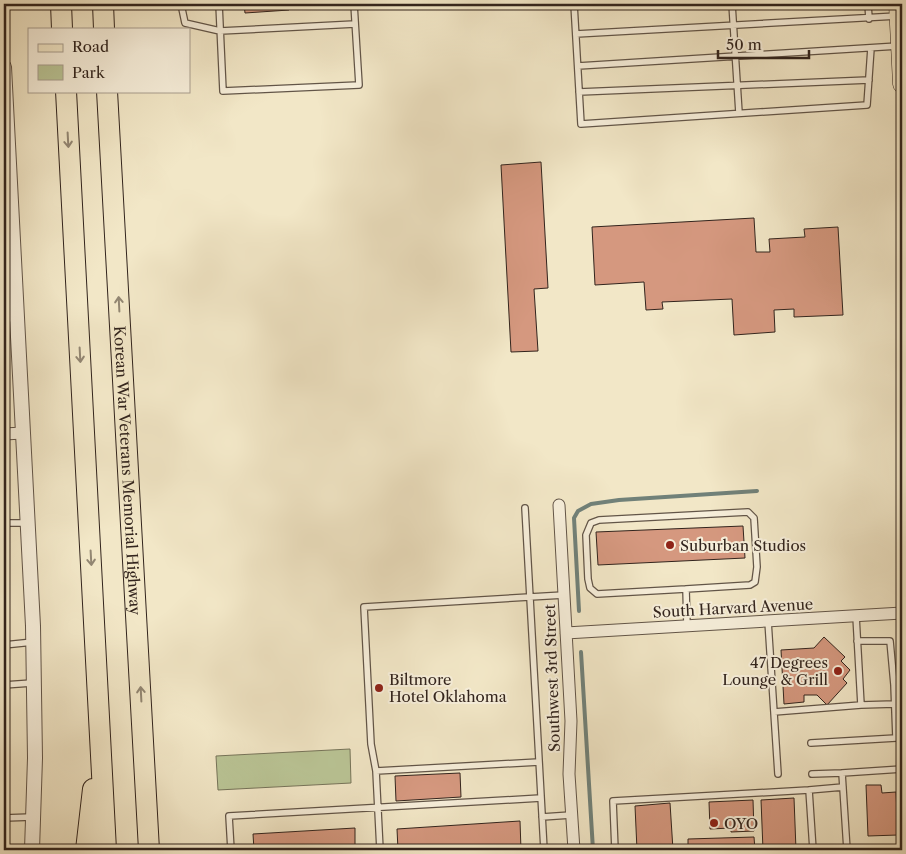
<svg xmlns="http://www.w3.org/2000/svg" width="906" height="854" viewBox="0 0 906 854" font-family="'Libre Caslon Text',serif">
	<rect width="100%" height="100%" fill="#f2e7c7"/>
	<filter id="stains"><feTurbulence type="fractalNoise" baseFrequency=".004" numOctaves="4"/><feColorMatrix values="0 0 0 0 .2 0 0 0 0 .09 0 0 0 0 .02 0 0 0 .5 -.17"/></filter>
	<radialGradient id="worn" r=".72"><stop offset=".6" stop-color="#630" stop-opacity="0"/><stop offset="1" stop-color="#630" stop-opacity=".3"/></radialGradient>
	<!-- green -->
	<path fill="#bac596" stroke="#76745a" d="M350 749 351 783 218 790 216 756Z"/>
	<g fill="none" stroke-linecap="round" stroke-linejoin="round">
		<!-- stream -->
		<path stroke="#718179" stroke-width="4" d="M579 611 574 518 578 511 591 504 619 500 757 491
			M581 652 593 850"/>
	</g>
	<!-- building -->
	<path fill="#d5987f" stroke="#32241d" d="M244 4H288L289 10 245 13Z
		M541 162 548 288 534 289 538 351 511 352 501 165Z
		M754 218 756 252H770L769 239 805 237 804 229 838 227 843 315 794 317V309L774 310 775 332 734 335 732 299 662 302 663 309 646 310 644 282 595 285 592 227Z
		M743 526 745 558 598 565 596 532Z
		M824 637 845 657 841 661 850 670 843 679 847 683 827 705 817 695H804V702L784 704 781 650 814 648Z
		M460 773 461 797 396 801 395 776Z
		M866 785H881L882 793 896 792 898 835 868 836Z
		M794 798 796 850H763L761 800Z
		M753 800 754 831 731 832V828L710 829 709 802Z
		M670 803 673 850H637L635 806Z
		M520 821 521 850H398L397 829Z
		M355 828V850H254L253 834Z
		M754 837 755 850H688V839Z"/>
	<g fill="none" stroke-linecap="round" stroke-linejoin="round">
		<!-- service casing -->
		<g stroke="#625548" stroke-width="8">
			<path id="service" d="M181 4 185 23 220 31 355 24
				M219 4 223 91 359 85 354 4
				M574 4 581 124 867 105 871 48
				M732 4 739 113
				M868 4 869 19
				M576 34 897 16
				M578 66 898 46
				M579 92 869 80
				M4 320 17 317
				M525 508 544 850
				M4 523H27
				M686 589 597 594 590 588 588 579 586 535 591 523 599 520 748 512 754 518 757 567 755 582 750 585 686 589 687 626
				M768 621 778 774
				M857 641H890L894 685 902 684
				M4 645 33 642
				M4 685 32 683
				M861 705 895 704
				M774 712 861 705 856 616
				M811 743 896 738 894 685
				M376 771 539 762
				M812 774 842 773
				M809 790 843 787
				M542 817 571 815
				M4 818 32 817
				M231 850 229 816 541 798
				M380 850 376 771 371 744 364 607 564 595
				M615 850 613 801 809 790 813 850
				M847 850 842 773 902 769"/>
		</g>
		<!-- minor casing -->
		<g stroke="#625548" stroke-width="13">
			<path id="minor" d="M4 434 23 433
				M559 505 571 721 569 774 574 850
				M566 633 902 613"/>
		</g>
		<!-- tertiary casing -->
		<g stroke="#625548" stroke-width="16">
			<path id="tertiary" d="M4 67 33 626 35 758 32 850"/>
		</g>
		<!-- primary casing -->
		<g stroke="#32241d" stroke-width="19">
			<path id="primary" d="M898 4 902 84"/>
		</g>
		<!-- motorway casing -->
		<g stroke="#32241d" stroke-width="22">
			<g id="motorway">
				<path d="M61 4 62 29"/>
				<path d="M103 4 104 29"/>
				<path d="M66 91 106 850"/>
				<path id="s1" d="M107 91 149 850"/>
				<path d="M86 850 93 789"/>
			</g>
		</g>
		<!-- service -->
		<use href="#service" stroke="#f7efdb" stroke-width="5.5"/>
		<!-- minor -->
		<use href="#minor" stroke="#f7efdb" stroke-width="11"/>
		<!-- tertiary -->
		<use href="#tertiary" stroke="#f7efdb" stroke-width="14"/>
		<!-- primary -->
		<use href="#primary" stroke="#f2e7c7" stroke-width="18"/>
		<!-- motorway -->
		<use href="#motorway" stroke="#f2e7c7" stroke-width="20"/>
	</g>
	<!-- one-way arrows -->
	<defs><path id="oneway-shaft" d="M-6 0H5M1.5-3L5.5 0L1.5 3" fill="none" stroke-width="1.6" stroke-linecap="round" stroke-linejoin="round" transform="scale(1.25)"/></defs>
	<g stroke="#928672">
		<use href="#oneway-shaft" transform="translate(68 140) rotate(87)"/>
		<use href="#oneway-shaft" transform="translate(119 304) rotate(-93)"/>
		<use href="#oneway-shaft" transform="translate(80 355) rotate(87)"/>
		<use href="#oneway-shaft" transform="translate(91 558) rotate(87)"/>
		<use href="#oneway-shaft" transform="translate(141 694) rotate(-93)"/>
	</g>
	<!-- markers -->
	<g fill="#8f2418" stroke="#f7efdb" stroke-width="2">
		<circle cx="670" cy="545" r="5"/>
		<circle cx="838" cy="671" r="5"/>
		<circle cx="379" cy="688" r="5"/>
		<circle cx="714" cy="823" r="5"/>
	</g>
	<g text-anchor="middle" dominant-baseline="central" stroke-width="4" stroke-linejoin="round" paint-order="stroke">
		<!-- street labels -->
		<g font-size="15" fill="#32241d" stroke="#f7efdb">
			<text stroke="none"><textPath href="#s1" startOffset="380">Korean War Veterans Memorial Highway</textPath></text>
			<text transform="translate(733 608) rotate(-3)">South Harvard Avenue</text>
			<text transform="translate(552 678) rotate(-92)">Southwest 3rd Street</text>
		</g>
		<!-- poi labels -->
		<g font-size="15" fill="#32241d" stroke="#f7efdb" text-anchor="start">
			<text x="680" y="545">Suburban Studios</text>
			<text x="828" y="662" text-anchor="end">47 Degrees<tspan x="828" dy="17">Lounge &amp; Grill</tspan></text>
			<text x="389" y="679">Biltmore<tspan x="389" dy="17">Hotel Oklahoma</tspan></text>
			<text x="724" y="823">OYO</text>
		</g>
	</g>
	<!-- margin -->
	<rect width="906" height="854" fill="none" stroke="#f2e7c7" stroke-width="20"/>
	<rect x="5" y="5" width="896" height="844" fill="none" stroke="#32241d" stroke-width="2.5"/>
	<rect x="10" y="10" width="886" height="834" fill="none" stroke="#32241d"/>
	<!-- legend -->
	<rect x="28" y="28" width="162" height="65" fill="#f7efdb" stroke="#a89e8f"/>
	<rect x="38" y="44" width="25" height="8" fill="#f2e7c7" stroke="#a89e8f"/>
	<text x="72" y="52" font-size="15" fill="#32241d">Road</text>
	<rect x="38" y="65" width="25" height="15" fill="#bac596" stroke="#a89e8f"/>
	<text x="72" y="78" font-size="15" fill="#32241d">Park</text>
	<!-- scale -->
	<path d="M718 50v8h91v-8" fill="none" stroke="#32241d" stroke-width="2.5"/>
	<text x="726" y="50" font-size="15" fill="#32241d" stroke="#f7efdb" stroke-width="4" paint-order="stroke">50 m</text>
	<rect width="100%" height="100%" filter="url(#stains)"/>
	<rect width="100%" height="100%" fill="url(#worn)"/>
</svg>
